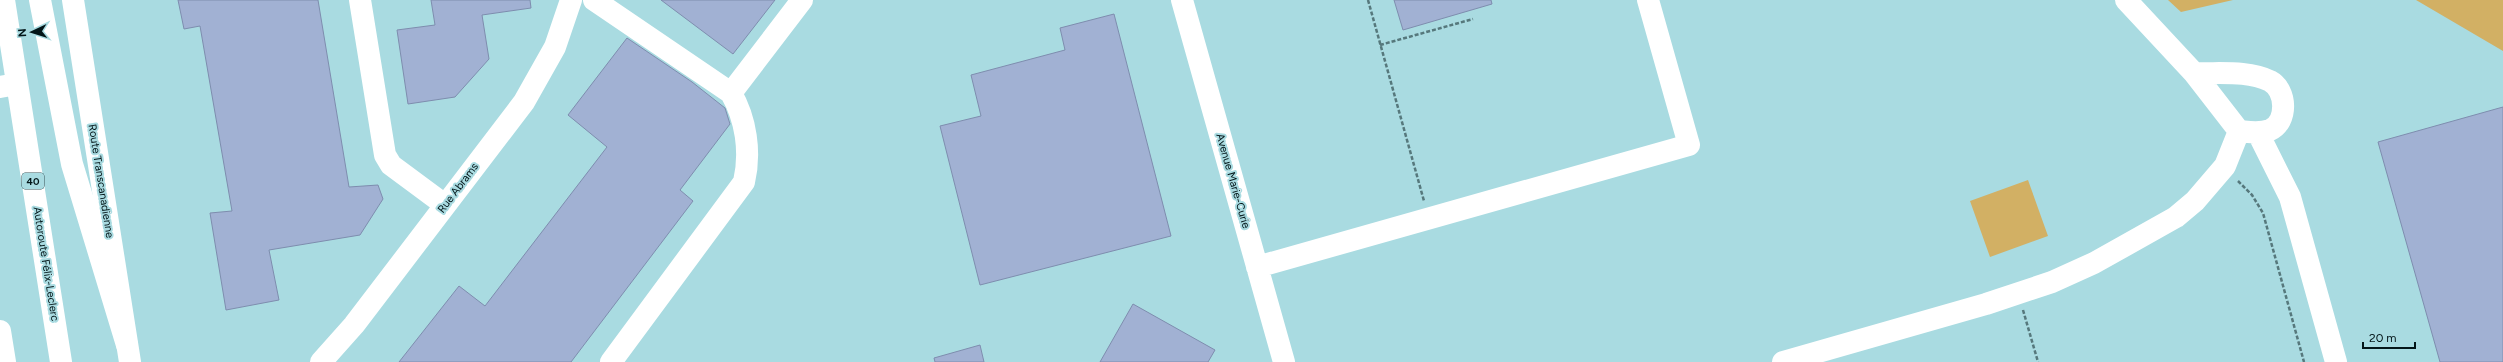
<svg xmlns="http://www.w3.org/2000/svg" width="2503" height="362" viewBox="0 0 2503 362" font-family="Figtree,sans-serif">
	<rect width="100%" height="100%" fill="#a9dbe1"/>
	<!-- green -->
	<path fill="#d2b064" d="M2168 0H2233L2181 12Z
		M2416 0H2503V51Z
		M2028 180 2048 236 1990 257 1970 201Z"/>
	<!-- building -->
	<path fill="#a1b1d3" stroke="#7e8dae" d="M178 0H318L349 187 378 185 383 199 360 235 269 250 279 300 226 310 210 213 232 211 200 26 184 29Z
		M431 0H530L531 8 482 15 489 59 455 97 408 104 397 30 435 25Z
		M661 0H775L733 54Z
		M1394 0H1491L1492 4 1403 30Z
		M1114 14 1171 236 980 285 940 126 981 116 971 75 1065 50 1060 28Z
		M627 38 692 82 725 108 730 124 680 190 693 201 571 362H399L459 286 485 306 607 147 568 115Z
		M2503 107V362H2440L2378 142Z
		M1133 304 1215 350 1208 362H1100Z
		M980 345 984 362H935L934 358Z"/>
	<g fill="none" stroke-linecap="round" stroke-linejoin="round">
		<!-- path -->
		<path stroke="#56787c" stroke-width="2.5" stroke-dasharray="4 2" stroke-linecap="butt" d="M1368 0 1424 201
			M1380 45 1473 19
			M2238 181 2252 195 2263 213 2304 362
			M2023 310 2038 362"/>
		<!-- minor -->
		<path stroke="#fff" stroke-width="22" d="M360 0 385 155 391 165 445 205
			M594 0 731 93 802 0
			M1182 0 1284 362
			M2126 0 2194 73 2239 131C2250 132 2260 134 2270 130 2288 122 2287 90 2270 81 2248 70 2218 74 2194 73
			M0 87 17 84
			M2258 133 2290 197 2336 362
			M1257 267 1689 145 1648 0
			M321 362 354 325 524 102 555 47 571 0
			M611 362 744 182C751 152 746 119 731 93
			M1783 362 1986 304 2052 282 2094 263 2176 217 2195 201 2225 166 2239 131"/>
		<!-- major -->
		<path stroke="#fff" stroke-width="22" d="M73 0 130 362"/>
		<!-- highway -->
		<path stroke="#fff" stroke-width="22" d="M4 0 61 362
			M40 0 72 164 127 345
			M0 331 5 362"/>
	</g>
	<g text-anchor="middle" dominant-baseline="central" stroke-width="4" stroke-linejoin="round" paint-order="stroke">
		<!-- shield labels -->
		<rect fill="#a9dbe1" stroke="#355054" stroke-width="1" x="22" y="173" width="22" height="16" rx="3"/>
		<g font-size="10" font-weight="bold" fill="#031518">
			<text x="33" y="181">40</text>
		</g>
		<!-- street labels -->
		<g font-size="11" fill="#031518" stroke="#a9dbe1">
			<text transform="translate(101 181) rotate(81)">Route Transcanadienne</text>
			<text transform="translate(1233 181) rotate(74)">Avenue Marie-Curie</text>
			<text transform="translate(458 188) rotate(-53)">Rue Abrams</text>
			<text transform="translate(46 264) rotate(81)">Autoroute Félix-Leclerc</text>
		</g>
	</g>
	<!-- north arrow -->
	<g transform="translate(32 32) rotate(266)" stroke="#a9dbe1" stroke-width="3" paint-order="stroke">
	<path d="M0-3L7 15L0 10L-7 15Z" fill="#031518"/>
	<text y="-6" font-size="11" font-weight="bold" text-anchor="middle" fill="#031518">N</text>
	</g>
	<!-- scale -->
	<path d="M2363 342v6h52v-6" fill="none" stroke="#031518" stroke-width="2"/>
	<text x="2369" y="342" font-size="12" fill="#031518" stroke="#a9dbe1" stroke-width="3" paint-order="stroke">20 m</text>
</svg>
